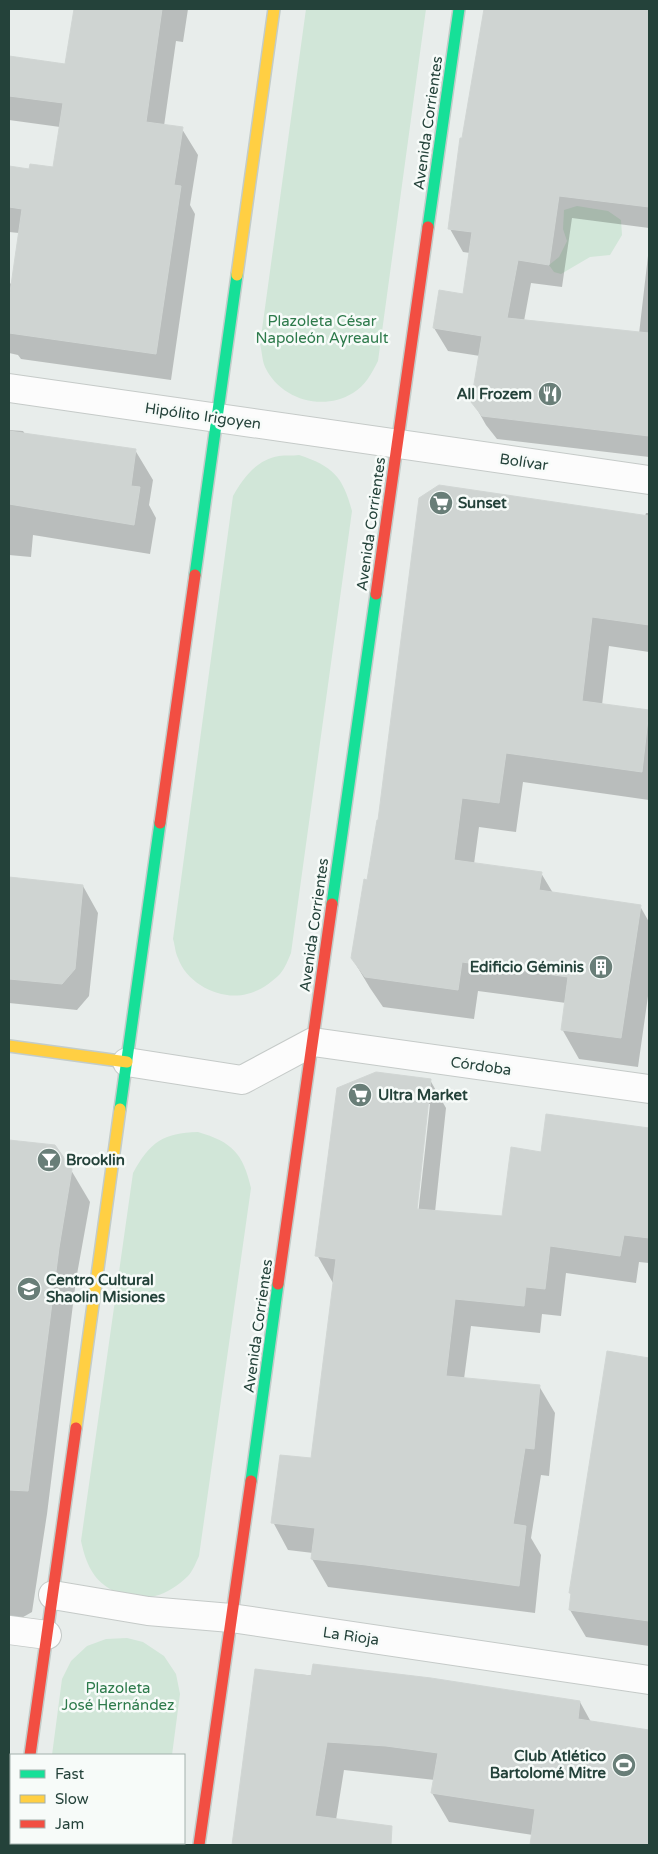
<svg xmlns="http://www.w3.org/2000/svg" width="658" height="1854" viewBox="0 0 658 1854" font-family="'Varela Round',sans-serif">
	<rect width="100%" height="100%" fill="#e8edeb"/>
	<!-- green -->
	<path fill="#d1e6d8" d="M306 9H426L378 361C372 373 365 386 353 393 322 412 280 399 265 367 262 360 262 351 260 344Z
		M577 206 608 211 621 220 622 235 610 255 590 257 561 274 554 272 549 265 559 257 567 241 563 229 564 210Z
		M299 455C333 466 343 477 352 511L291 953C288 960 285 968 280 974 271 983 260 991 247 994 221 1001 187 984 178 958 175 952 175 945 173 939L233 496C243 478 256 460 279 456 285 455 292 456 299 455Z
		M198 1132C232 1142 243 1153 251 1188L199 1556C196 1562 193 1571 188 1576 179 1585 167 1593 155 1596 135 1602 108 1593 95 1576 87 1565 84 1554 81 1541L133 1173C150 1142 163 1133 198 1132Z
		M127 1638 143 1642 164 1656 176 1674 180 1694 172 1755H52L62 1679 71 1661 87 1646 106 1639Z
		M40 1843H160L159 1845H39Z"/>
	<!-- shadow -->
	<path fill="#0003" fill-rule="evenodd" d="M75 9H188L183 42 176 41 164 126 182 129 198 155 190 205 195 214 171 380 21 359 18 355 9 353V283L12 284 19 233 9 232V167L30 171 54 169 60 127 9 120V57L66 65Z
		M485 9H649V228L572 218 562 287 531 283 524 321 639 334 649 247V457L497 439 486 425 473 402 480 356 448 351 434 328 464 296 470 253 463 252 450 229Z
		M9 430 23 431 25 434 135 450 153 480 149 505 156 518 150 554 33 535 31 557 9 555Z
		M646 513H649V652L609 646 602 705 649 711V800L523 782 516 832 479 827 474 864 541 873 553 893 640 906 649 922V989L638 1067 579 1059 562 1029 566 1003 478 991 474 1019 383 1007 370 988 352 958 369 881 645 516Z
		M9 879 83 886 98 913 89 996 77 1010 9 1003Z
		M430 1080 446 1108 435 1212 503 1217 542 1153 547 1115 649 1129V1263L639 1262 636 1283 566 1273 561 1316 542 1314 540 1333 471 1326 464 1379 539 1386 555 1413 549 1476 541 1475 531 1538 541 1555 535 1613 328 1587 312 1559 313 1553 288 1550 273 1522 312 1459 334 1283H333L317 1255ZM427 1104H430L418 1215H415Z
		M9 1141 54 1146 71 1170 90 1202 76 1280 47 1514 32 1612 18 1620 9 1619Z
		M608 1353 649 1359V1646L586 1637 570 1610 572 1595 570 1593Z
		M256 1670 580 1702 591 1722 649 1731V1845H531L533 1835 449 1822 432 1793 435 1780 344 1770 336 1820 358 1823 371 1845H233Z"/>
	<!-- building -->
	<path fill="#cfd4d2" stroke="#d1d6d4" d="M74 9H162L146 122 183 127 174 185 181 186 156 354 9 333V299L22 209 9 207V166L29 169 30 164 53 167 63 103 9 96V56L65 64Z
		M484 9H649V207L559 196 549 265 518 260 507 318 649 333V436L482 416 471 402 482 336 433 328 439 290 463 294 472 232 448 229 460 138H462Z
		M9 431 136 449 131 486 140 487 134 525 9 504Z
		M439 485 649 516V625L592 617 582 701 649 710 642 772 506 753 499 803 462 798 454 860 542 872 539 890 641 905 621 1038 561 1030 568 977 462 962 458 990 365 977 351 958 364 879 367 880 377 820H378L419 498Z
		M9 877 83 885 75 969 62 984 9 979Z
		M376 1072 431 1079 417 1209 502 1216 511 1147 541 1152 546 1114 649 1128V1238L624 1235 620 1256 550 1246 545 1289 526 1287 524 1306 455 1299 446 1376 540 1385 534 1449 525 1448 513 1524 526 1526 519 1586 366 1565 311 1559 315 1528 271 1523 280 1455 311 1458 336 1259 315 1256 337 1088Z
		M9 1140 55 1145 72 1169 59 1248 28 1491 9 1490Z
		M607 1351 649 1358V1621L569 1610 571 1593H569Z
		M313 1664 431 1678 580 1701 578 1719 649 1730V1845H530L535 1809 431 1793 438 1753 386 1746 327 1742 315 1816 392 1826 391 1845H232L255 1669 311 1676Z"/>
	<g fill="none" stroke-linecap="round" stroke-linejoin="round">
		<!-- street casing -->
		<g stroke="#c5cac8" stroke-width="30">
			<path id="street" d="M9 388 649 480
				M127 1062 242 1080 313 1042 649 1089
				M53 1595 148 1611 231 1618 649 1680
				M9 1630 47 1635"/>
		</g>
		<!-- fast casing -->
		<g stroke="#c3ccc9" stroke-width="14">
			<path id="fast" d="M428 227 459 9
				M195 575 237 275
				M332 904 376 594
				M120 1109 160 823
				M251 1481 278 1284
				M18 1843V1845"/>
		</g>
		<!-- slow casing -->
		<g stroke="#c3ccc9" stroke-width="14">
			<path id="slow" d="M237 275 274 9
				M9 1046 127 1062
				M76 1428 120 1109"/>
		</g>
		<!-- jam casing -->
		<g stroke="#c3ccc9" stroke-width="14">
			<path id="jam" d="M376 594 428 227
				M160 823 195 575
				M278 1284 332 904
				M30 1755 76 1428
				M199 1845 251 1481"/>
		</g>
		<!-- street -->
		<use href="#street" stroke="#fcfcfc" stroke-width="28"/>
		<!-- fast -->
		<use href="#fast" stroke="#16e098" stroke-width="11"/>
		<!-- slow -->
		<use href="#slow" stroke="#ffcf43" stroke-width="11"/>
		<!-- jam -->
		<use href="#jam" stroke="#f24e42" stroke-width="11"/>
	</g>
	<!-- icons -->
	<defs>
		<g id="restaurant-disc" transform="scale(1.25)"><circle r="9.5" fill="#697e78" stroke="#f7fbf9"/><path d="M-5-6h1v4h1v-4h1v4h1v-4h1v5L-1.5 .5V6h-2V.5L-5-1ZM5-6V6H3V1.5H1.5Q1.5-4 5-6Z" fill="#fff"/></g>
		<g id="supermarket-disc" transform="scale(1.25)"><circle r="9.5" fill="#697e78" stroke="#f7fbf9"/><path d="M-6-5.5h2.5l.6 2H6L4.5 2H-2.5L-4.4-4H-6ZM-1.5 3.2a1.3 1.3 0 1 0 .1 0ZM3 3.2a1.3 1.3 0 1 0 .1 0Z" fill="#fff"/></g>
		<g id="building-disc" transform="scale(1.25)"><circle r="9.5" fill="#697e78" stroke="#f7fbf9"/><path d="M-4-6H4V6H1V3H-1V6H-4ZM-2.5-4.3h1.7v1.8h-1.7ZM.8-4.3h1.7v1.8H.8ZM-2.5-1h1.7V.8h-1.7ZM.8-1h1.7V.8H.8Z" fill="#fff"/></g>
		<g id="bar-disc" transform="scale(1.25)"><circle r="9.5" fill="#697e78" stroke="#f7fbf9"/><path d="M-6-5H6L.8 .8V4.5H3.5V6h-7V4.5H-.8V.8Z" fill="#fff"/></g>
		<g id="school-disc" transform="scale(1.25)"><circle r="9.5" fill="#697e78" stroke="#f7fbf9"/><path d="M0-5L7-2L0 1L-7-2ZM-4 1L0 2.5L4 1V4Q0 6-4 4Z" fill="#fff"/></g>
		<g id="stadium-disc" transform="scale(1.25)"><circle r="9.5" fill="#697e78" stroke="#f7fbf9"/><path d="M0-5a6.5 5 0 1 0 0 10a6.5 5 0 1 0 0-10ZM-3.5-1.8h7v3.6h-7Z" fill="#fff"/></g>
	</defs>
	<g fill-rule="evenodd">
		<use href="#restaurant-disc" x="550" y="394"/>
		<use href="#supermarket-disc" x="441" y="503"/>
		<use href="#building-disc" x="601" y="967"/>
		<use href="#supermarket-disc" x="360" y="1095"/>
		<use href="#bar-disc" x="49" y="1160"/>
		<use href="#school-disc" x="29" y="1289"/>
		<use href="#stadium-disc" x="624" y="1765"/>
	</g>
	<g text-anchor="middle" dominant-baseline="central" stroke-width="5" stroke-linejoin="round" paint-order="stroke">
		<!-- street labels -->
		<g font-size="15" fill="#24423a" stroke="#f7fbf9">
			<text transform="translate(428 123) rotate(-82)">Avenida Corrientes</text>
			<text transform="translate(203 416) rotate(8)">Hipólito Irigoyen</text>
			<text transform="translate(524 462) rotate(8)">Bolívar</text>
			<text transform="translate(371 524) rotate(-82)">Avenida Corrientes</text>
			<text transform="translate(314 925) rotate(-82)">Avenida Corrientes</text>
			<text transform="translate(481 1066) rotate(8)">Córdoba</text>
			<text transform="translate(258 1326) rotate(-82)">Avenida Corrientes</text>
			<text transform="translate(351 1636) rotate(8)">La Rioja</text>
		</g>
		<!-- park labels -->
		<g font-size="15" fill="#2d7a4b" stroke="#f7fbf9">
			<text x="322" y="321">Plazoleta César<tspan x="322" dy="17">Napoleón Ayreault</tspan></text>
			<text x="118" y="1688">Plazoleta<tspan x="118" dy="17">José Hernández</tspan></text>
		</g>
		<!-- poi labels -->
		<g font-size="15" font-weight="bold" fill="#24423a" stroke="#f7fbf9" text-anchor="start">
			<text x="532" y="394" text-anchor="end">All Frozem</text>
			<text x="458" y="503">Sunset</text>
			<text x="584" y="967" text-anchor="end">Edificio Géminis</text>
			<text x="378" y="1095">Ultra Market</text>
			<text x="66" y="1160">Brooklin</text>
			<text x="46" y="1280">Centro Cultural<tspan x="46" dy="17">Shaolin Misiones</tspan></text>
			<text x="606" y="1756" text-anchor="end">Club Atlético<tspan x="606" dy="17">Bartolomé Mitre</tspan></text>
		</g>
	</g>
	<!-- border -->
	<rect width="658" height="1854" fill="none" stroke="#24423a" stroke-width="20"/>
	<!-- legend -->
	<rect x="10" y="1754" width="175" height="90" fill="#f7fbf9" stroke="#a3b1ad"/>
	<rect x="20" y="1770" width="25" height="8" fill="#16e098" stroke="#a3b1ad"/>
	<text x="55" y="1779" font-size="15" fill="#24423a">Fast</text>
	<rect x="20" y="1795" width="25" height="8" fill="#ffcf43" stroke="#a3b1ad"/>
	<text x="55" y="1804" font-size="15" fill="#24423a">Slow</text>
	<rect x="20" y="1820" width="25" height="8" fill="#f24e42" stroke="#a3b1ad"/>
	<text x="55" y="1829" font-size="15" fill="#24423a">Jam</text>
</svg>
